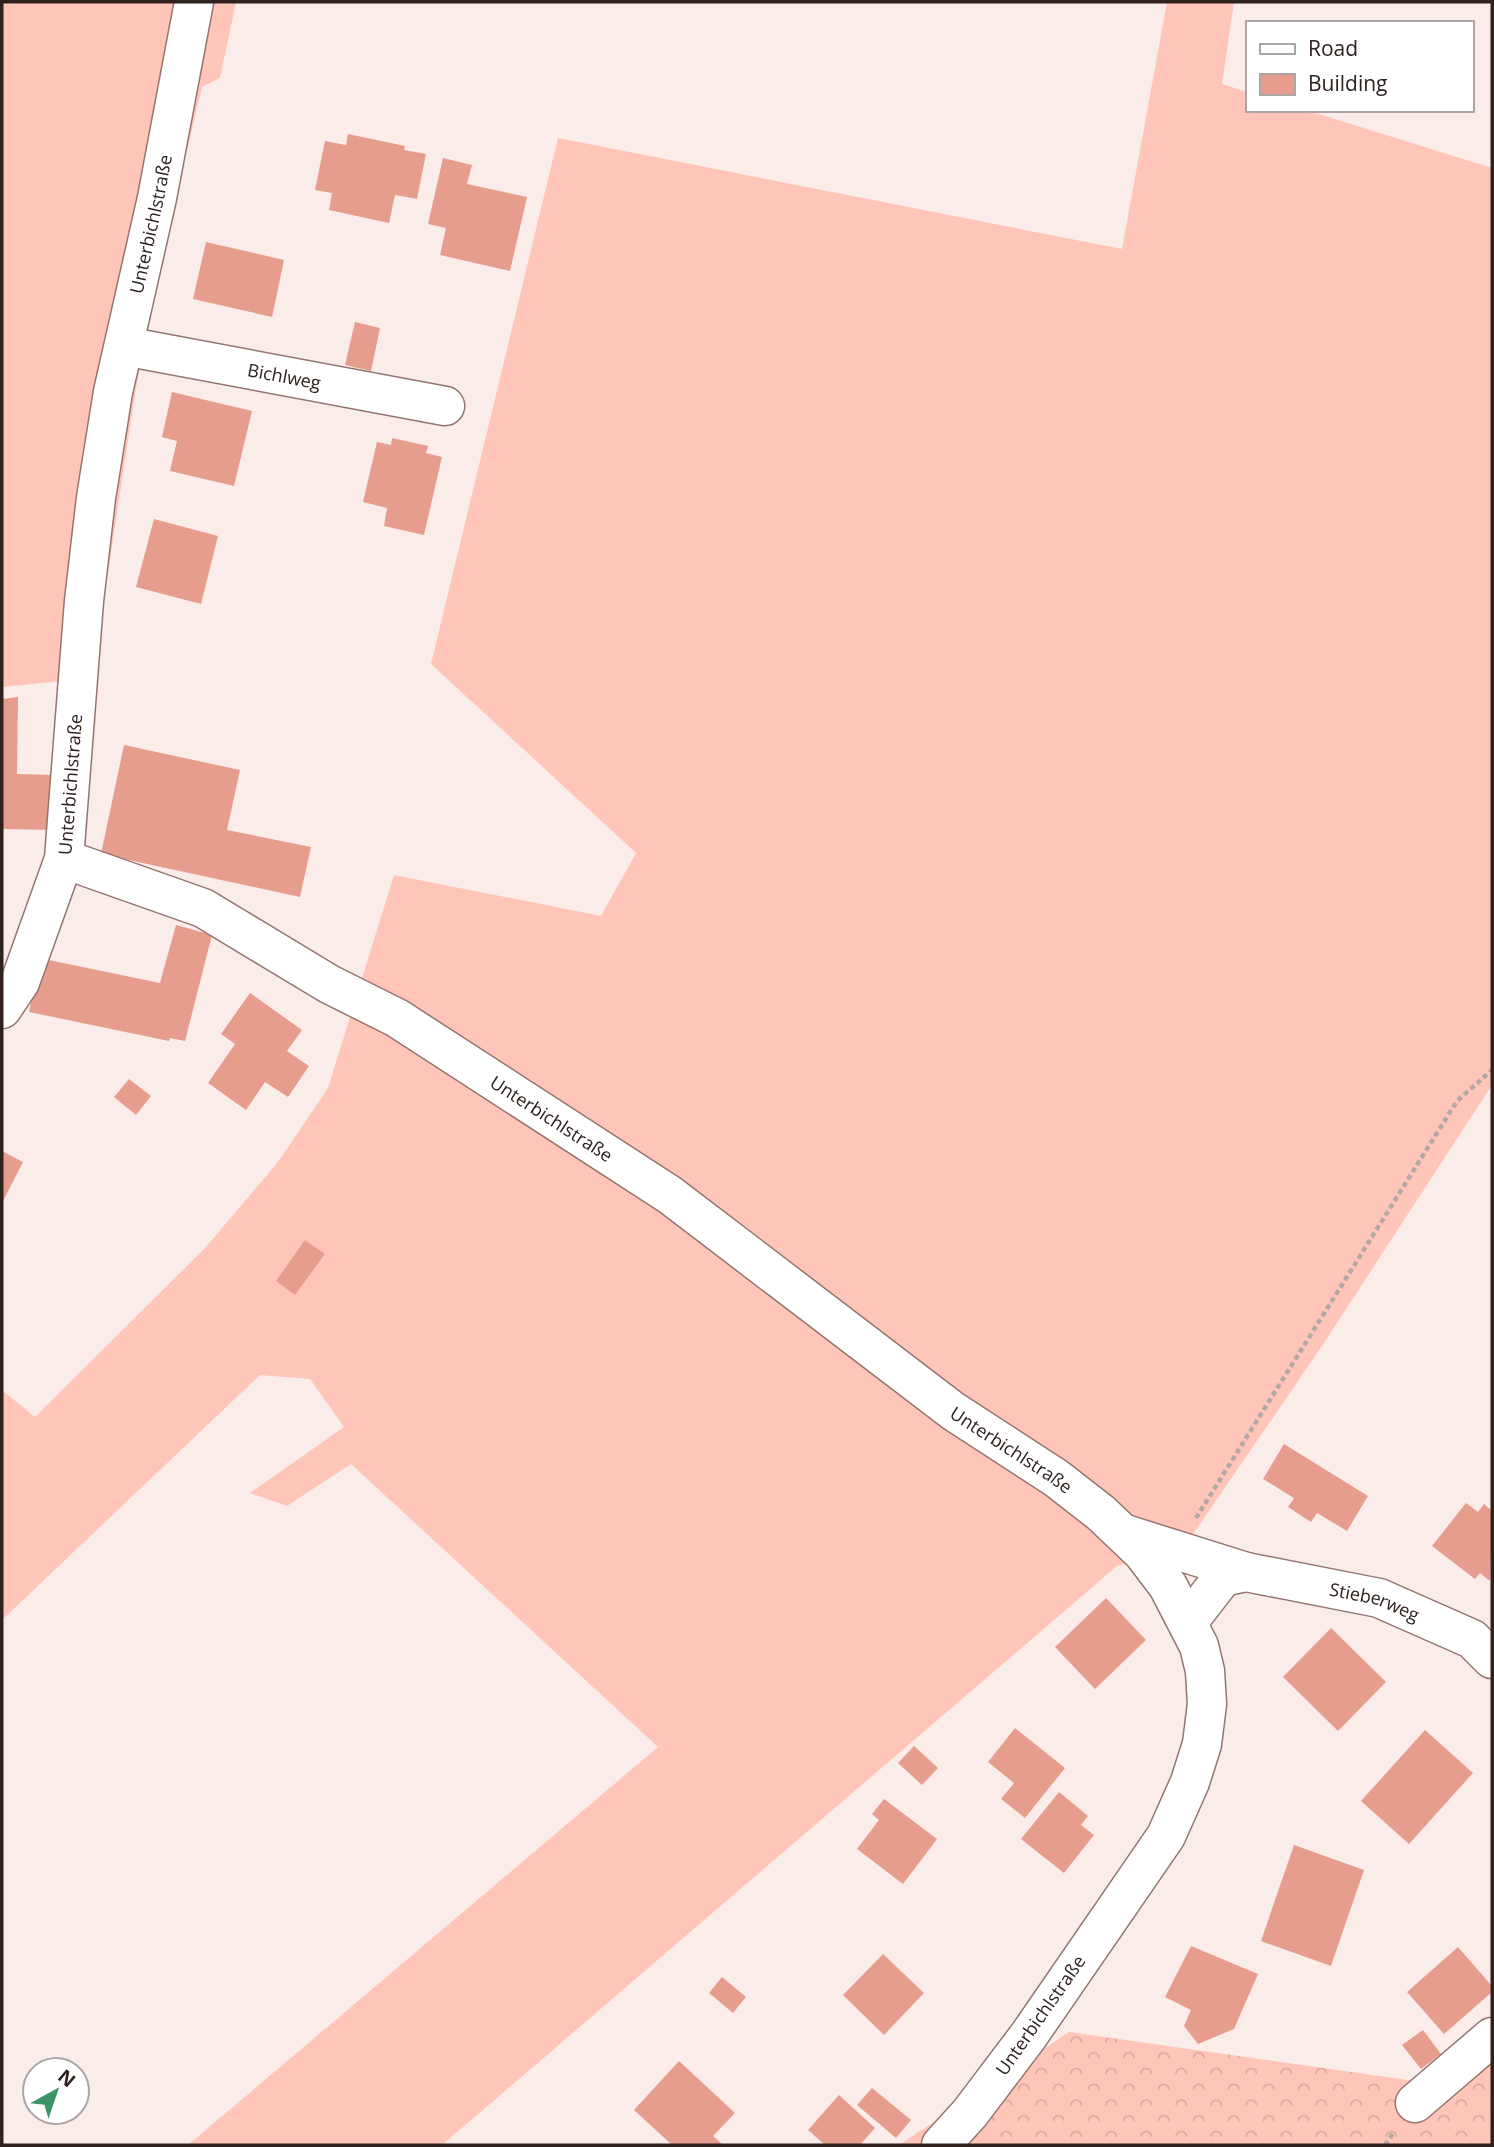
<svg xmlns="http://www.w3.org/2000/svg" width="1494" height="2147" viewBox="0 0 1494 2147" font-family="'Open Sans',sans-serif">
	<defs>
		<pattern id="forest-crowns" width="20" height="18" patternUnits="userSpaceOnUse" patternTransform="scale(1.75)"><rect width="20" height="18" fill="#ffc5b8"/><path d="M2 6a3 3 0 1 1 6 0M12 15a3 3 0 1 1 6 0" fill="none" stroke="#dba99e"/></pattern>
	</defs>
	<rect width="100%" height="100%" fill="#faece9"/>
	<!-- grass -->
	<path fill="#ffc5b8" d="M2 2H236L220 78 202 87 166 239 136 388 92 678 2 687Z
		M1167 2H1234L1222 84 1247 92V110H1306L1492 168V1085L1322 1346 1187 1543 1117 1566 442 2145H188L658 1747 351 1464 287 1506 250 1493 344 1427 310 1379 260 1375 2 1620V1390L35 1417 205 1248 278 1162 328 1088 394 875 601 916 636 853 431 664 558 138 1122 249Z"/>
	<!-- forest -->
	<path fill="url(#forest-crowns)" d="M1492 2021V2145H899L1069 2032 1415 2081Z"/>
	<!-- building -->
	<path fill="#e69d8e" d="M348 134 405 146 404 150 426 154 417 199 395 195 389 223 329 210 332 193 315 190 325 141 346 145Z
		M443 158 472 165 467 184 527 197 510 271 440 255 446 228 428 224Z
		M206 242 284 260 272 317 193 299Z
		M355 322 380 328 371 371 345 365Z
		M172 392 252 411 234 486 170 471 177 441 162 437Z
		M392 438 428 446 426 453 442 457 424 535 384 526 387 508 363 502 377 442 391 445Z
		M154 519 218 536 201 604 136 587Z
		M18 697 17 774 55 775V830L2 829V699Z
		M124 745 240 770 227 830 311 847 300 897 101 854Z
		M176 925 212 935 185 1041 170 1038 169 1041 29 1012 39 958 160 983Z
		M250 993 302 1030 287 1051 309 1066 288 1097 265 1082 246 1110 208 1083 235 1044 221 1034Z
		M129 1079 151 1096 136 1115 114 1097Z
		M2 1151 23 1162 2 1203Z
		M305 1240 325 1254 295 1295 276 1281Z
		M1284 1444 1368 1496 1347 1531 1317 1513 1311 1522 1288 1507 1294 1498 1263 1479Z
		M1466 1503 1478 1512 1484 1504 1492 1511 1490 1581 1480 1573 1475 1579 1432 1546Z
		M1106 1598 1146 1640 1095 1689 1055 1647Z
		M1331 1628 1386 1682 1338 1731 1283 1677Z
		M1015 1728 1065 1768 1025 1818 1001 1799 1014 1783 988 1762Z
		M1425 1730 1473 1773 1409 1844 1361 1801Z
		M914 1746 938 1768 922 1785 898 1763Z
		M1059 1792 1088 1816 1081 1825 1094 1835 1064 1873 1021 1839Z
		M884 1799 937 1839 903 1884 857 1849 879 1820 872 1814Z
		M1294 1845 1364 1870 1331 1966 1261 1941Z
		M1191 1946 1258 1974 1234 2029 1198 2044 1184 2026 1191 2010 1165 1997Z
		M1458 1947 1492 1986V1992L1444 2034 1407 1992Z
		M883 1954 924 1993 884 2035 843 1995Z
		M722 1977 746 1997 733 2013 709 1993Z
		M1423 2030 1441 2054 1421 2069 1402 2045Z
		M679 2061 735 2113 713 2136 723 2145H672L634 2110Z
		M872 2088 911 2120 896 2138 857 2105Z
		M839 2095 875 2128 860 2145H825L808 2130Z"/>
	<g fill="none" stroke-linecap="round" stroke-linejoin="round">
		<!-- minor casing -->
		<g stroke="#94756e" stroke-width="41">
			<g id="minor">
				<path id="s1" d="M124 346 445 406"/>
				<path id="s2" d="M64 859 203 908 329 984 397 1018 670 1195 953 1411 1056 1478 1101 1513 1143 1553 1168 1586 1199 1646 1205 1671 1207 1704 1202 1744 1190 1782 1166 1836 1029 2035 970 2113 941 2145"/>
				<path id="s3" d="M2 1009 20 982 64 859 84 601 96 498 113 392 157 198 194 2"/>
				<path id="s4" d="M1125 1534 1246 1572 1379 1598 1472 1639 1492 1659"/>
				<path d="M1188 1622 1223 1577 1246 1572"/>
				<path d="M1415 2103 1492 2037"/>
			</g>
		</g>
		<!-- path -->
		<path stroke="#b5a7a4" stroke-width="4.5" stroke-dasharray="5 3.5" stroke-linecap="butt" d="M1196 1518 1457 1101 1492 1070
			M1385 2145 1394 2132"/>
		<!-- minor -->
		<use href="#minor" stroke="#fff" stroke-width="38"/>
	</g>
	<g text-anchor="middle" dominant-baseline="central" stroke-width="5" stroke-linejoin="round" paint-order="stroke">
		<!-- street labels -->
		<g font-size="18" fill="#2e211e" stroke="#fff">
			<text stroke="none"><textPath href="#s3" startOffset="805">Unterbichlstraße</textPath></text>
			<text stroke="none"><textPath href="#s1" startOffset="163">Bichlweg</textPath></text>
			<text stroke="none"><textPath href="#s3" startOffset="238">Unterbichlstraße</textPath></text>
			<text stroke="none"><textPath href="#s2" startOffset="555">Unterbichlstraße</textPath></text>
			<text stroke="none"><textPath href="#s2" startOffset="1122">Unterbichlstraße</textPath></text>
			<text stroke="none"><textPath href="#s4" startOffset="259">Stieberweg</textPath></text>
			<text transform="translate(1040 2015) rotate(-55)">Unterbichlstraße</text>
		</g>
	</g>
	<!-- border -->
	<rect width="1494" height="2147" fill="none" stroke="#2e211e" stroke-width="7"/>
	<!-- legend -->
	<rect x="1246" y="21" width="228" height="91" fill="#ffffff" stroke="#aba6a5" stroke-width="2"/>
	<rect x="1260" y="44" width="35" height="10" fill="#ffffff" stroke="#aba6a5" stroke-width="2"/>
	<text x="1308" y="56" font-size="21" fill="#2e211e">Road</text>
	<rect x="1260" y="74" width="35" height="21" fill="#e69d8e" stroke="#aba6a5" stroke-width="2"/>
	<text x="1308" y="91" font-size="21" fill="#2e211e">Building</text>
	<!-- north arrow -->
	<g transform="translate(56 2091) rotate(40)"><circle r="33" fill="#ffffff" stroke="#aba6a5" stroke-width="2"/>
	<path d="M0-5L12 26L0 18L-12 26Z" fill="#3d9366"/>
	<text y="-10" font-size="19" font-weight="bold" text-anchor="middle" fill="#2e211e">N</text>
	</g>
</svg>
